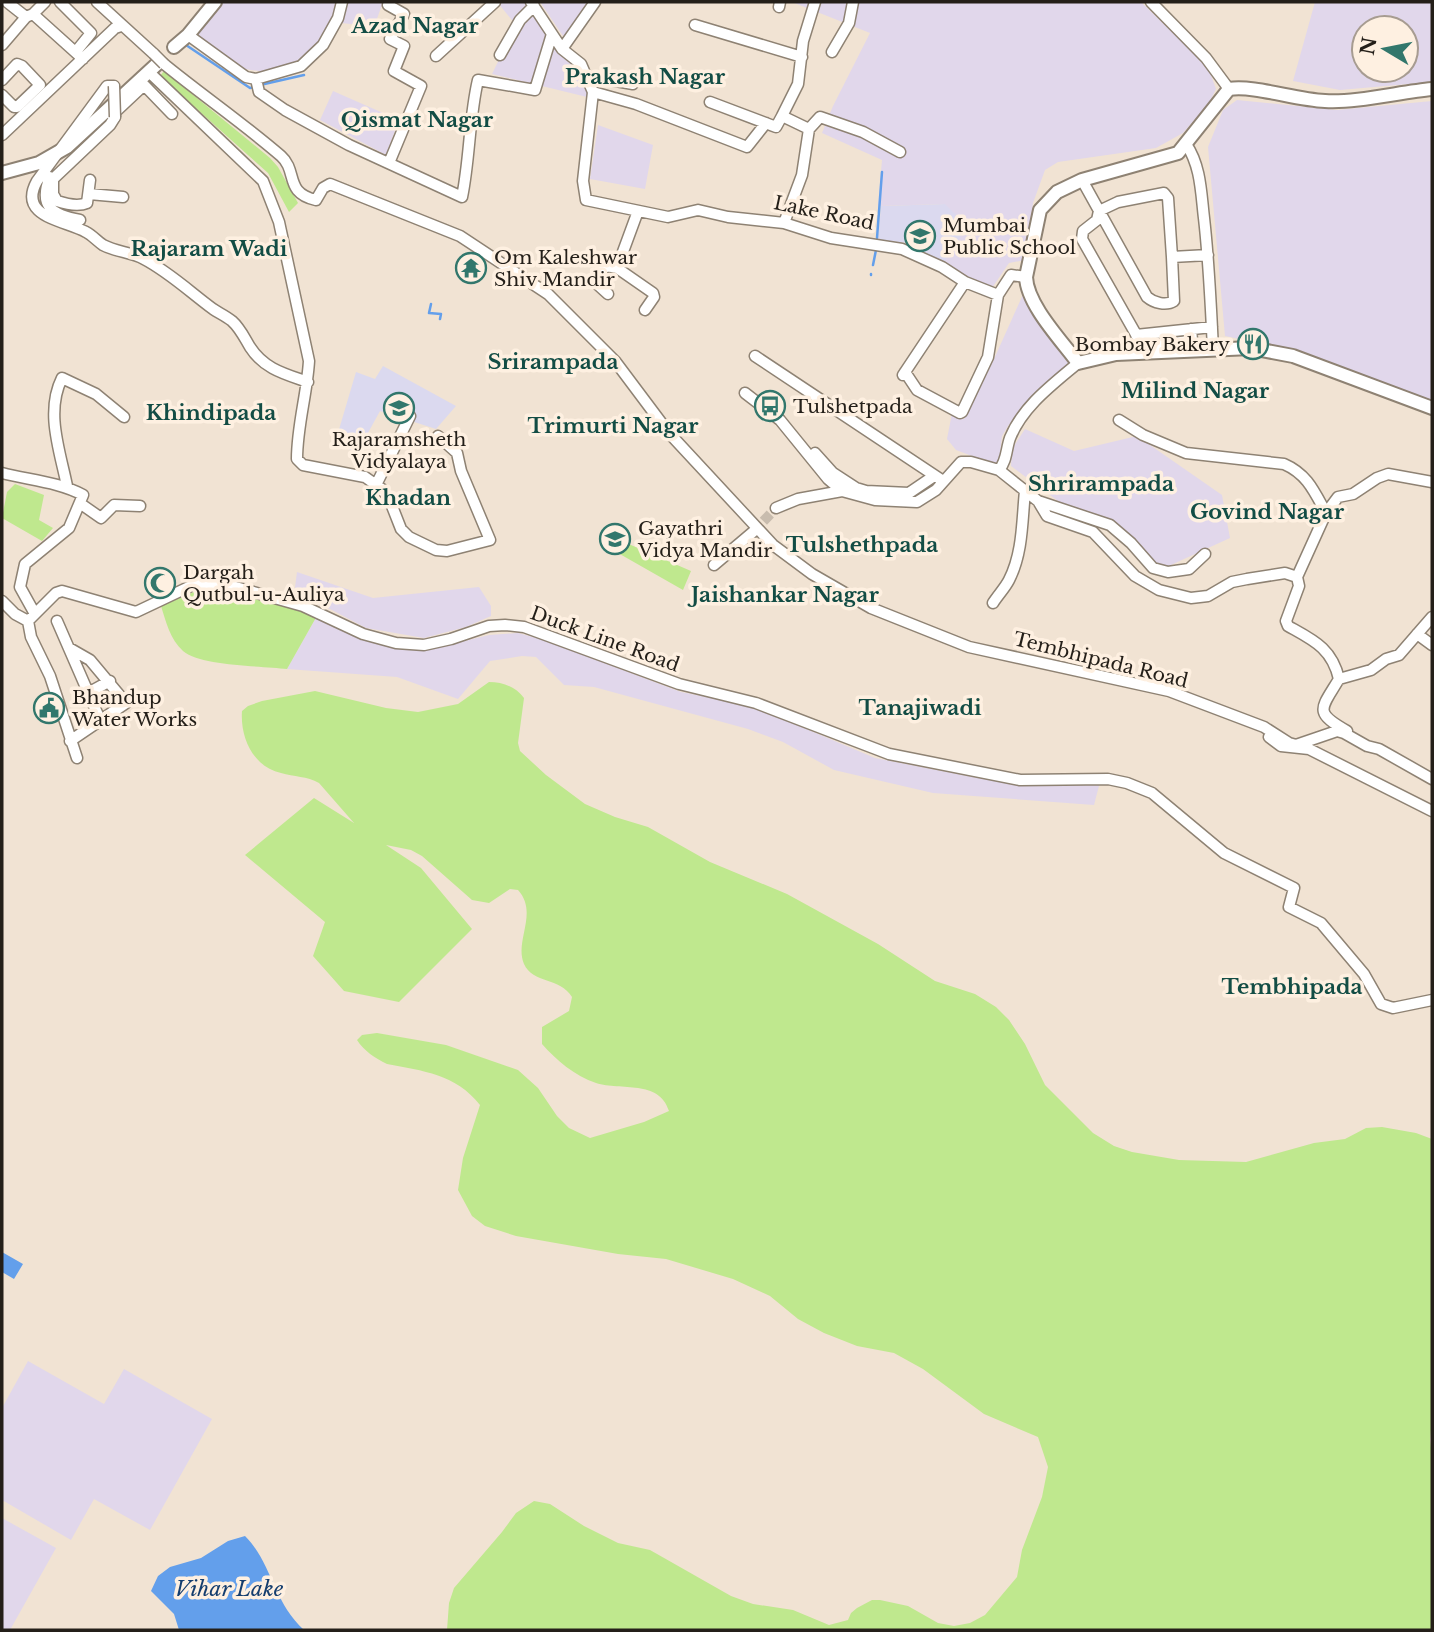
<svg xmlns="http://www.w3.org/2000/svg" width="1434" height="1632" viewBox="0 0 1434 1632" font-family="'Libre Baskerville',serif">
	<rect width="100%" height="100%" fill="#f1e3d3"/>
	<!-- industrial -->
	<path fill="#e1d7eb" fill-rule="evenodd" d="M217 2H339L334 17 322 38 306 55 293 63 265 72 245 69 205 43 194 29Z
		M348 2H383L374 27 342 23Z
		M497 2H525L558 49 578 66 587 83V97L492 74 516 25Z
		M540 2H591L565 39Z
		M792 2H1141L1208 67 1216 89 1209 103 1183 133 1156 148 1058 162 1045 170 1033 203 1025 260 1009 263 992 288 941 267 945 204 878 206 882 160 822 133 833 106 870 33Z
		M1315 2H1432V82L1340 90 1293 81ZM1364 28H1406V70H1364Z
		M333 91 399 120 386 155 320 120Z
		M1237 100 1337 110 1432 101V401L1295 351 1225 336 1208 147 1223 110Z
		M598 125 653 145 645 189 590 179Z
		M1025 290 1070 363 1067 370 1037 390 1008 426 1002 436 999 463 996 465 956 450 947 439 952 413 964 419 994 359Z
		M1025 429 1074 451 1137 436 1222 495 1230 538 1160 570 1118 527 1062 504 1011 466 1012 449Z
		M297 572 373 598 479 587 491 606V616L466 627 424 638 366 628 330 609 294 595Z
		M318 614 345 631 370 641 409 649H432L489 635 518 633 544 640 681 692 752 706 875 758 978 778 1047 783 1100 782 1094 805 933 793 834 770 783 742 748 729 594 687 564 685 536 657 522 656 490 661 458 699 397 677 287 669Z
		M28 1361 104 1404 124 1369 212 1419 150 1530 94 1499 71 1540 2 1500V1408Z
		M2 1518 56 1548 10 1630H2Z"/>
	<!-- education -->
	<path fill="#dbd9ef" d="M945 204 967 226 941 267 909 243 878 240 881 206Z
		M383 366 456 406 436 429 380 411 357 453 335 443 356 372 375 379Z"/>
	<!-- green -->
	<path fill="#bfe88e" d="M164 71 270 158 278 167 298 203 289 212 268 173 160 76Z
		M15 484 44 495 39 520 53 528 42 541 2 518 7 492Z
		M624 542 691 571 683 590 618 553Z
		M213 589 236 592 318 614 287 669C263 666 199 666 183 651 170 639 166 622 161 606L194 592Z
		M489 682C503 682 516 687 524 698L518 743 520 751 546 775 585 804 615 817 648 827 710 862 787 894 878 944 935 981 975 994 996 1007 1009 1020 1025 1044 1045 1085 1093 1133 1114 1146 1132 1152 1179 1160 1246 1162 1314 1143 1345 1139 1366 1128 1382 1127 1416 1133 1432 1139V1419L1430 1440 1432 1455V1630H447L449 1603 454 1588 502 1532 516 1513 534 1501 550 1504 584 1526 618 1543 650 1550 731 1596 753 1604 793 1610 829 1625 848 1620 851 1613 857 1608 872 1600H880L908 1606 938 1623 954 1626 970 1623 985 1615 1017 1577 1022 1550 1042 1497 1048 1467 1038 1437 984 1414 923 1369 894 1353 857 1346 824 1333 798 1319 770 1296 733 1279 666 1259 618 1254 516 1236 485 1226 472 1216 458 1190 463 1158 480 1105C456 1074 423 1071 387 1064 375 1058 364 1051 357 1040L362 1035 377 1033 446 1045 518 1070 538 1088 557 1116 569 1128 590 1138 644 1122 669 1111C659 1079 621 1091 596 1083 575 1076 556 1060 542 1044V1027L569 1011 572 997C560 977 533 984 524 964 514 941 539 913 518 890L510 889 489 903 472 900 422 856 411 850 386 845 421 868 472 929 399 1002 344 991 313 956 325 922 245 855 314 798 354 823 319 783C307 776 294 777 281 773 253 767 240 737 242 711L248 706 262 701 315 691 386 708 418 712 458 704Z"/>
	<!-- water -->
	<path fill="#639feb" d="M2 1252 23 1264 14 1279 2 1272Z
		M245 1536C272 1563 273 1602 304 1630H179L174 1614 151 1591 158 1576 170 1567 201 1558 228 1541Z"/>
	<g fill="none" stroke-linecap="round" stroke-linejoin="round">
		<!-- stream -->
		<path stroke="#639feb" stroke-width="2.5" d="M186 45 250 88 254 87
			M260 85 304 75
			M877 238 882 172
			M873 265 876 250
			M871 275V274
			M431 304 429 313 441 314 440 319"/>
		<!-- minor-tunnel -->
		<path stroke="#c8bcae" stroke-width="10" stroke-dasharray="10 5" stroke-linecap="butt" d="M753 532 776 508"/>
		<!-- minor casing -->
		<g stroke="#8e8273" stroke-width="13">
			<path id="minor" d="M7 2 26 17 33 14 83 59
				M60 2 91 33 78 49
				M97 2 154 54
				M531 2 562 49 581 64 593 92 583 181 586 200 668 217 698 210 728 217 784 223 831 238 902 249 942 267 965 282 998 295 1011 275 1026 277
				M1151 2 1206 58 1229 89
				M779 7 780 2
				M33 14 45 2
				M695 25 802 57
				M188 35 246 77 256 79 301 66 323 45 338 18 342 2
				M2 45 26 17
				M562 49 595 2
				M832 52 849 23 853 2
				M500 55 520 20 534 6
				M436 56 495 2
				M164 64C202 95 244 124 281 156 298 171 284 193 316 200L323 188 330 184 460 236 548 294 615 361 669 433 773 545 812 574 871 608 969 647 1169 691 1264 727 1289 743 1296 745 1337 731 1344 733 1367 746 1379 749 1432 779
				M149 72 263 181 279 222 309 361C307 394 297 426 297 459L303 465 365 477 382 489 390 501 401 529 409 537 436 550 447 551 490 540 461 471 457 453 438 436
				M587 76 633 84
				M256 79 259 92 285 110 349 145 462 197C470 158 469 118 478 80L535 90 552 34
				M2 80 17 64 22 66 40 85 17 107H14L2 95
				M114 86H107L37 181C17 217 64 220 86 232 92 235 97 241 103 245 116 252 131 252 144 259 169 272 190 292 213 309 219 313 226 316 232 321 240 328 244 337 250 347 264 369 285 374 308 382
				M593 92 636 104 747 147 766 123
				M710 102 776 127 782 116
				M112 115 144 85 172 114
				M809 129 820 117 863 132 900 152
				M2 135 115 28 121 26
				M1186 144C1201 166 1201 193 1204 218 1209 262 1211 306 1213 350
				M389 163 421 86 394 71 404 46 390 39 404 14 388 5 390 2
				M50 177C38 206 52 215 80 220
				M90 180 87 203C78 207 66 204 57 201L53 194V179L110 125 115 117
				M1082 180 1147 297C1154 303 1166 306 1174 301L1172 257
				M89 194 123 197
				M638 211 617 268 653 293 654 297 645 310
				M784 223 802 175 809 129 782 116 798 84 803 41 815 2
				M608 294 597 284C598 269 602 264 617 268
				M1136 335 1212 327
				M1138 347 1190 341 1192 340 1191 329
				M1146 352 1082 239 1083 231 1097 220 1099 211 1118 202 1164 193 1168 198 1172 257 1208 255
				M755 356 943 481
				M905 372 917 390 960 413 962 412 988 357 998 295
				M903 375 965 282
				M745 393 780 420 828 479 842 491
				M1119 420 1143 435 1186 453 1284 464C1307 474 1314 491 1326 513L1297 577
				M815 453 833 473 856 488 866 491 909 493 934 476
				M999 470C1007 461 1006 449 1010 438 1023 406 1052 385 1078 363
				M2 473C29 480 59 482 83 495L69 528 25 564 20 587 35 614
				M376 485 410 416
				M67 486C60 451 45 412 62 378L96 394 124 417
				M1038 501 1110 525 1131 543 1153 568 1168 572 1189 569 1205 554
				M81 504 101 518 114 505 140 506
				M776 508 798 499 842 491 875 500 917 502 936 490 961 462H971L999 470 1038 501 1047 516 1093 532 1135 576 1159 590 1191 598 1208 596 1232 582 1247 579 1285 573 1297 577
				M1326 513 1338 497 1353 494 1377 478 1388 474 1432 482
				M714 565 753 532
				M1297 577 1299 586 1286 621 1288 626C1313 640 1332 648 1339 679
				M2 601 15 614 28 621
				M993 603C998 595 1005 588 1009 580 1023 553 1022 520 1025 491
				M28 621 56 593 62 591 136 612 193 585 205 584 232 586 303 606 363 634 396 643 424 645 451 639 489 626 505 625 524 627 679 684 756 703 889 754 1020 780 1108 779 1127 783 1152 793 1224 853 1294 888 1289 907 1321 923 1364 974 1381 1004 1393 1008 1432 1000
				M28 621 31 637 50 676 77 758
				M57 621 101 722
				M1417 634 1432 645
				M69 648 90 660 126 703 70 741
				M88 693 110 681
				M1347 731C1313 712 1321 709 1339 679L1371 670 1386 659 1399 655 1432 617
				M1269 737 1281 746 1309 749 1432 811"/>
		</g>
		<!-- tertiary casing -->
		<g stroke="#8e8273" stroke-width="16">
			<path id="tertiary" d="M174 47 188 35 215 2
				M1432 89C1400 92 1356 103 1325 101 1295 100 1255 85 1229 89L1178 153 1082 180 1057 192 1040 210 1026 277C1027 305 1062 341 1078 363L1116 354 1251 348 1293 356 1432 408
				M2 173 39 163 67 147 156 65"/>
		</g>
		<!-- minor -->
		<use href="#minor" stroke="#fff" stroke-width="10"/>
		<!-- tertiary -->
		<use href="#tertiary" stroke="#fff" stroke-width="12"/>
		<!-- minor-bridge casing -->
		<g stroke="#8e8273" stroke-width="13" stroke-linecap="butt">
			<path id="minor-bridge" d="M154 54 164 64
				M114 86 115 117"/>
		</g>
		<!-- minor-bridge -->
		<use href="#minor-bridge" stroke="#fff" stroke-width="10"/>
	</g>
	<!-- icons -->
	<defs>
		<g id="school-ring" transform="scale(1.575)"><circle r="9.5" fill="#fef0e1" stroke="#32776c" stroke-width="1.5"/><path d="M0-5L7-2L0 1L-7-2ZM-4 1L0 2.5L4 1V4Q0 6-4 4Z" fill="#32776c"/></g>
		<g id="temple-ring" transform="scale(1.575)"><circle r="9.5" fill="#fef0e1" stroke="#32776c" stroke-width="1.5"/><path d="M0-6L5-2H3V0L6.5 2.5H4V6H1.5V3h-3V6H-4V2.5H-6.5L-3 0V-2H-5Z" fill="#32776c"/></g>
		<g id="restaurant-ring" transform="scale(1.575)"><circle r="9.5" fill="#fef0e1" stroke="#32776c" stroke-width="1.5"/><path d="M-5-6h1v4h1v-4h1v4h1v-4h1v5L-1.5 .5V6h-2V.5L-5-1ZM5-6V6H3V1.5H1.5Q1.5-4 5-6Z" fill="#32776c"/></g>
		<g id="bus-ring" transform="scale(1.575)"><circle r="9.5" fill="#fef0e1" stroke="#32776c" stroke-width="1.5"/><path d="M-5-6H5V4H4V6H2V4H-2V6H-4V4H-5ZM-3.5-4V0h7V-4ZM-3.5 1.2v1.5H-2V1.2ZM2 1.2v1.5H3.5V1.2Z" fill="#32776c"/></g>
		<g id="mosque-ring" transform="scale(1.575)"><circle r="9.5" fill="#fef0e1" stroke="#32776c" stroke-width="1.5"/><path d="M3.5-4.9A6 6 0 1 0 3.5 4.9A5 5 0 1 1 3.5-4.9Z" fill="#32776c"/></g>
		<g id="civic-ring" transform="scale(1.575)"><circle r="9.5" fill="#fef0e1" stroke="#32776c" stroke-width="1.5"/><path d="M-.6-6.5H3V-4.5H.6V-3L4-1V1h2V6H-6V1h2V-1L-.6-3ZM-1.2 2.5V6h2.4V2.5Z" fill="#32776c"/></g>
	</defs>
	<g fill-rule="evenodd">
		<use href="#school-ring" x="920" y="236"/>
		<use href="#temple-ring" x="471" y="268"/>
		<use href="#restaurant-ring" x="1253" y="344"/>
		<use href="#bus-ring" x="770" y="406"/>
		<use href="#school-ring" x="399" y="408"/>
		<use href="#school-ring" x="615" y="539"/>
		<use href="#mosque-ring" x="160" y="583"/>
		<use href="#civic-ring" x="49" y="708"/>
	</g>
	<g text-anchor="middle" dominant-baseline="central" stroke-width="7" stroke-linejoin="round" paint-order="stroke">
		<!-- street labels -->
		<g font-size="19" fill="#241f19" stroke="#fef0e1">
			<text transform="translate(824 213) rotate(12)">Lake Road</text>
			<text transform="translate(605 639) rotate(20)">Duck Line Road</text>
			<text transform="translate(1101 660) rotate(14)">Tembhipada Road</text>
		</g>
		<!-- poi labels -->
		<g font-size="19" fill="#241f19" stroke="#fef0e1" text-anchor="start">
			<text x="943" y="225">Mumbai<tspan x="943" dy="22">Public School</tspan></text>
			<text x="494" y="257">Om Kaleshwar<tspan x="494" dy="22">Shiv Mandir</tspan></text>
			<text x="1230" y="344" text-anchor="end">Bombay Bakery</text>
			<text x="793" y="406">Tulshetpada</text>
			<text x="399" y="439" text-anchor="middle">Rajaramsheth<tspan x="399" dy="22">Vidyalaya</tspan></text>
			<text x="638" y="528">Gayathri<tspan x="638" dy="22">Vidya Mandir</tspan></text>
			<text x="183" y="572">Dargah<tspan x="183" dy="22">Qutbul-u-Auliya</tspan></text>
			<text x="72" y="697">Bhandup<tspan x="72" dy="22">Water Works</tspan></text>
		</g>
		<!-- neighbourhood labels -->
		<g font-size="21" font-weight="bold" fill="#134d45" stroke="#fef0e1">
			<text x="415" y="26">Azad Nagar</text>
			<text x="645" y="77">Prakash Nagar</text>
			<text x="417" y="120">Qismat Nagar</text>
			<text x="209" y="249">Rajaram Wadi</text>
			<text x="553" y="362">Srirampada</text>
			<text x="1195" y="391">Milind Nagar</text>
			<text x="211" y="413">Khindipada</text>
			<text x="613" y="426">Trimurti Nagar</text>
			<text x="1101" y="484">Shrirampada</text>
			<text x="408" y="498">Khadan</text>
			<text x="1267" y="512">Govind Nagar</text>
			<text x="862" y="545">Tulshethpada</text>
			<text x="785" y="595">Jaishankar Nagar</text>
			<text x="920" y="708">Tanajiwadi</text>
			<text x="1292" y="987">Tembhipada</text>
		</g>
		<!-- water labels -->
		<g font-size="21" font-style="italic" fill="#153e6f" stroke="#fef0e1">
			<text x="229" y="1589">Vihar Lake</text>
		</g>
	</g>
	<!-- border -->
	<rect width="1434" height="1632" fill="none" stroke="#241f19" stroke-width="7"/>
	<!-- north arrow -->
	<g transform="translate(1385 49) rotate(280)"><circle r="33" fill="#fef0e1" stroke="#a79c91" stroke-width="2"/>
	<path d="M0-5L12 26L0 18L-12 26Z" fill="#32776c"/>
	<text y="-10" font-size="19" font-weight="bold" text-anchor="middle" fill="#241f19">N</text>
	</g>
</svg>
